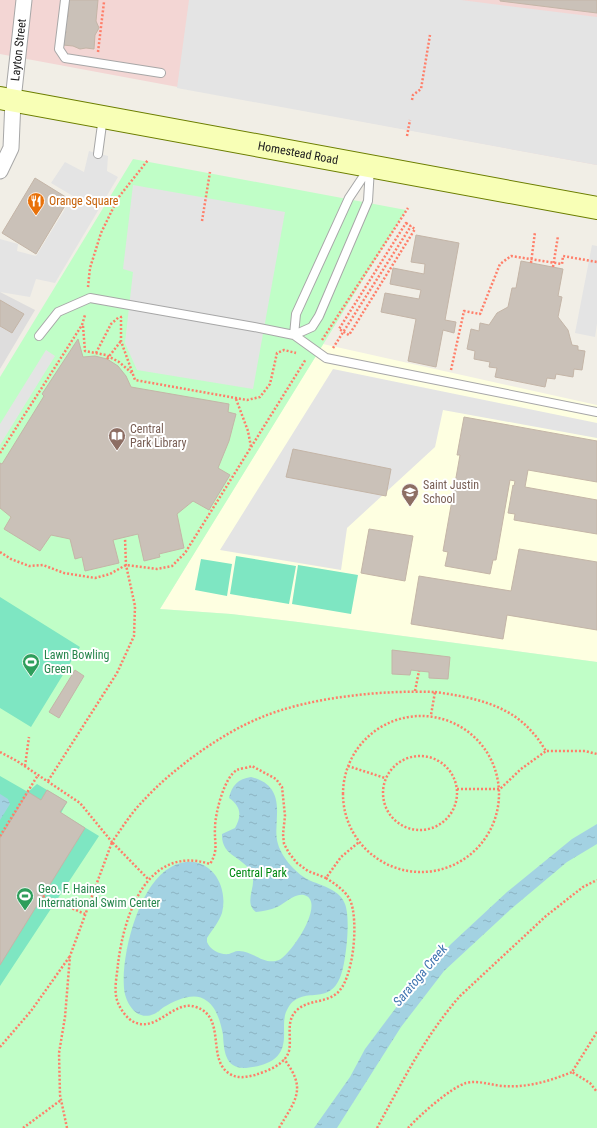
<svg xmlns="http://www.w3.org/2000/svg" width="597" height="1128" viewBox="0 0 597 1128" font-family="'Roboto Condensed',sans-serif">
	<defs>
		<pattern id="water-ripples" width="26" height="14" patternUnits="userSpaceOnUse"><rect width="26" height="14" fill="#a3d2e2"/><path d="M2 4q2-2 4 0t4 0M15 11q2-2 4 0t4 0" fill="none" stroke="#8cb4c2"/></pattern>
	</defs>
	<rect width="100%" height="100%" fill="#f1eee6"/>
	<!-- residential -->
	<path fill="#dedddd" d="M0 292 35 310 0 369Z"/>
	<!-- commercial -->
	<path fill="#f3d6d4" d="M0 0H597V165L0 54Z"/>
	<!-- education -->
	<path fill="#feffe1" d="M323 344 597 405V662L298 622 231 614 160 609Z"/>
	<!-- park -->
	<path fill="#c0fec7" d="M133 159 406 210 160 609 231 614 298 622 597 662V1128H0V377Z"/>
	<!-- pitch -->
	<path fill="#7ee6c2" d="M236 556 296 566 289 604 230 594Z
		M201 559 232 564 227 596 195 590Z
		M298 565 358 575 351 614 292 604Z
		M0 597 80 647 31 727 0 708Z
		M0 776 28 792 37 784 67 802 61 813 99 836 0 986Z"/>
	<!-- parking -->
	<path fill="#e4e4e4" d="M189 0H461L597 17V165L177 88Z
		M89 151 108 156 107 171 118 177 55 283 36 279 30 297 0 292V239L18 244 17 251 36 256 73 196 51 183 65 162 84 172Z
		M133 185 285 212 253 389 137 370 125 343 133 272 123 269Z
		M592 245 597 246V323L595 337 575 333Z
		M46 350 55 356 0 445V424Z
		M333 369 597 423V438L443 410 435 447 347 528 341 570 220 550Z"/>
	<!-- water -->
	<path fill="url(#water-ripples)" d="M251 777C271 782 278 794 277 814 277 824 275 834 278 844 282 858 297 875 311 881 323 886 340 890 345 904 350 917 347 948 344 963 335 1014 304 981 288 1008 281 1019 286 1033 283 1045 281 1054 275 1060 267 1063 261 1066 253 1067 246 1068 225 1069 224 1051 223 1035 221 1024 217 1008 207 1001 195 991 176 1000 164 1007 161 1009 157 1013 154 1014 136 1022 125 1002 124 988 121 954 139 884 171 867 204 849 230 881 222 913 219 922 212 930 207 938V942C210 950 220 955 229 954 232 953 235 951 238 951 252 950 264 966 279 960 291 955 327 901 304 895 294 893 286 903 277 907 270 910 264 911 256 912 243 902 257 887 252 874 244 856 221 857 222 834L235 828C242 816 241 806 229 798 232 785 238 779 251 777Z
		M0 794 8 799 10 804 0 820Z
		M597 824V844L567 862 511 909 444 971 401 1027 337 1128H314L350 1077 365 1049 410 989 451 944 507 892 572 839Z"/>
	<!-- building -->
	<path fill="#cac1b8" stroke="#c4b5a7" d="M69 0H98L96 21 99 28 95 35 94 49 86 48 80 49 73 46 63 45 64 32 66 33V31H63L64 17H68Z
		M500 0H597V13L500 1Z
		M35 178 69 199 36 254 2 233Z
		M416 235 459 243 445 320 456 322 454 333 443 330 436 367 408 361 416 319 381 312 385 293 419 299 421 290 390 284 393 268 424 274 425 264 411 262Z
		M521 261 563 269 558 296 562 297 558 317 568 330 572 345 578 346V350L585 351 582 370 574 369 573 377 556 374 555 379 547 378 545 387 495 377 497 368 489 367 490 362 474 359 475 351 467 349 471 329 479 331 480 323 489 325 497 313 508 307 512 288H516Z
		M0 300 24 314 12 333 0 326Z
		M78 339 83 357 95 356 107 359 118 366 126 376 131 387 229 404 228 412 236 414 229 441 218 468 230 475 209 510 193 501 177 514 184 548 159 554 160 557 144 561 138 534 113 540 119 563 85 571 82 557 75 559 70 539 51 535 40 551 4 529 11 517 0 508V463L2 464 44 396 42 394Z
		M464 417 597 441V482L528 470 525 487 597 500V534L514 520 515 514 508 513 513 485 514 486 515 481 510 480 496 560H493L490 574 445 566 448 552 443 551 460 455H457Z
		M293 449 391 469 386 496 286 477Z
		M369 529 413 536 405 581 361 573Z
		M519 549 597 562V630L507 615 503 639 411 624 419 576 511 591Z
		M392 650 450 657 448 679 429 678V672L419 671 411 670 410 675 392 674Z
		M75 670 84 676 59 718 49 712Z
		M47 790 67 802 60 812 85 828 0 965V838L28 792 41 800Z"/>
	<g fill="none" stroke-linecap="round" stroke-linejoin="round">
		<!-- lane casing -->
		<g stroke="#a7a7a7" stroke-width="10">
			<path id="lane" d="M65 0 59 49 65 58 161 73
				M98 154 103 117
				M294 335 312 327 319 316 368 201 370 168
				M294 335 296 314 349 198 369 168
				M39 336 58 312 90 298 254 327 294 335 326 358 597 412"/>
		</g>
		<!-- street casing -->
		<g stroke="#a7a7a7" stroke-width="17">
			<g id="street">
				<path id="s1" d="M0 171 11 148 13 100 24 0"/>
			</g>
		</g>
		<!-- secondary casing -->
		<g stroke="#6c7e00" stroke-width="24">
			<g id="secondary">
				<path id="s2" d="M0 98 597 208"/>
			</g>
		</g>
		<!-- path -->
		<path stroke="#ff7e69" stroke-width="2.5" stroke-dasharray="2 2" stroke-linecap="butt" d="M98 52 104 2
			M412 100 413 95 421 89 430 35
			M407 136 410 120
			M202 221 210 172
			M406 223 415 229 349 335 339 329Z
			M531 263 535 232
			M553 267 558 236
			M88 287 90 268 101 233 118 198 148 160
			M122 317H121V341L135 380 247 400 260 397 270 384 277 353 284 350 296 353
			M83 326 85 351 106 355 119 362 133 374
			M322 340 408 208
			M333 348 411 226
			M96 353 111 324 119 317
			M107 359 121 341
			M451 370 464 311 480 314 500 264 511 256 562 264 563 256 597 262
			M236 399 248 431 251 447
			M0 453 82 325 85 315
			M0 552 11 559 29 566 43 565 64 573 95 578 110 574 126 565 157 569 172 566 185 553 306 359
			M415 691 419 671
			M435 692C471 697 509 704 533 733 538 738 542 745 546 751H585L597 754
			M343 794a78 78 0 1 1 156 0a78 78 0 1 1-156 0Z
			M0 752 17 761 80 803 112 842C122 828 131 813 143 801 172 769 222 733 262 717 311 697 382 690 435 692L431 715
			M383 793a37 37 0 1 1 74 0a37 37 0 1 1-74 0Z
			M25 766 29 737
			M348 766 385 778
			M48 781 117 673 134 636 135 606 126 565 125 538
			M457 789H500L521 769 546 751
			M0 836 38 775
			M326 878C335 884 345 890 350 900 359 919 354 981 336 994 324 1003 308 1000 297 1010 285 1021 292 1037 289 1051 285 1065 267 1071 255 1075 246 1077 238 1079 230 1074 206 1060 227 1017 196 1007 173 999 156 1035 132 1021 126 1017 121 1010 118 1003 113 991 117 976 118 964 124 915 147 844 210 864 219 849 214 843 215 828 215 814 224 777 237 770 241 768 248 768 252 766L276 779 282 787 285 816 283 834 284 844 289 853 297 863 308 871 326 878 341 857 359 842
			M43 896 85 914
			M597 1032 572 1072 590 1083 597 1092
			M0 1047 31 1011 70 956
			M23 1128 61 1100
			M67 1128 60 1095 59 1053 65 1017 70 956 112 842 148 879
			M279 1128C296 1099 307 1089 284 1059
			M377 1128C402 1082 425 1036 460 996L546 916 583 887 597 880
			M408 1128C420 1115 450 1088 466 1083 479 1080 490 1085 503 1086 527 1088 550 1081 572 1072"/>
		<!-- lane -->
		<use href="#lane" stroke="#fff" stroke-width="8"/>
		<!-- street -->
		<use href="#street" stroke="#fff" stroke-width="15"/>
		<!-- secondary -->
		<use href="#secondary" stroke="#f8ffb6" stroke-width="22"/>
	</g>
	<!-- icons -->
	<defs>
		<g id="restaurant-pin" transform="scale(0.9)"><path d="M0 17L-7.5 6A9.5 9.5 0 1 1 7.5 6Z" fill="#e8710a" stroke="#fff"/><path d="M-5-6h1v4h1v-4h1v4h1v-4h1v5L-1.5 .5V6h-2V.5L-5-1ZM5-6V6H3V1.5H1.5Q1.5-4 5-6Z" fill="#fff"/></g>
		<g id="library-pin" transform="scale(0.9)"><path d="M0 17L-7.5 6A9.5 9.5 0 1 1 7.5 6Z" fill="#8d6e63" stroke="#fff"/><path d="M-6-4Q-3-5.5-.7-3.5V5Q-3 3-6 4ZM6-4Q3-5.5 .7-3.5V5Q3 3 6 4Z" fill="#fff"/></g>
		<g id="school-pin" transform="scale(0.9)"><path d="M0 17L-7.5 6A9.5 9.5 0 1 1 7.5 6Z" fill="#8d6e63" stroke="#fff"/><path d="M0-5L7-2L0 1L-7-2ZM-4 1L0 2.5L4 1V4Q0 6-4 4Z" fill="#fff"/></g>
		<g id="stadium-pin" transform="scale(0.9)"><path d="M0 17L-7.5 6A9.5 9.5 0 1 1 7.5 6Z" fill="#2e9e5b" stroke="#fff"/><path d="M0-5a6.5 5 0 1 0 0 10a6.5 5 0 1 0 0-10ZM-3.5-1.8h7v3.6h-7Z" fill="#fff"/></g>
	</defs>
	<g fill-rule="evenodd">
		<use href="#restaurant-pin" x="36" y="201"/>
		<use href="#library-pin" x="117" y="436"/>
		<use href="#school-pin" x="410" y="492"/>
		<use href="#stadium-pin" x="31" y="662"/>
		<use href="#stadium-pin" x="25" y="896"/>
	</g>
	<g text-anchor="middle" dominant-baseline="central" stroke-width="4" stroke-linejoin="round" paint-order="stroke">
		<!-- street labels -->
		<g font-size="12" fill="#202020" stroke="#fff">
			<text stroke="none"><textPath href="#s1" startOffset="124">Layton Street</textPath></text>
			<text stroke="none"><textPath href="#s2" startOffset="303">Homestead Road</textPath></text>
		</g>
		<!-- food labels -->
		<g font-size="12" fill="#c56008" stroke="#fff" text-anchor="start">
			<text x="49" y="201">Orange Square</text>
		</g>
		<!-- education labels -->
		<g font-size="12" fill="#785e54" stroke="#fff" text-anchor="start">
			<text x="130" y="429">Central<tspan x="130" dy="14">Park Library</tspan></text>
			<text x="423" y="485">Saint Justin<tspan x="423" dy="14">School</tspan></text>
		</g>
		<!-- leisure labels -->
		<g font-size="12" fill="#27864d" stroke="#fff" text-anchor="start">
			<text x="44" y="655">Lawn Bowling<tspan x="44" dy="14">Green</tspan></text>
			<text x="38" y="889">Geo. F. Haines<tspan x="38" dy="14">International Swim Center</tspan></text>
		</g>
		<!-- park labels -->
		<g font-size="12" fill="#028a12" stroke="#fff">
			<text x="258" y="873">Central Park</text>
		</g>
		<!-- water labels -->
		<g font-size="13" font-style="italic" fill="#4075b1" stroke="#fff">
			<text transform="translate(420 975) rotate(-50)">Saratoga Creek</text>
		</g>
	</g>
</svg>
